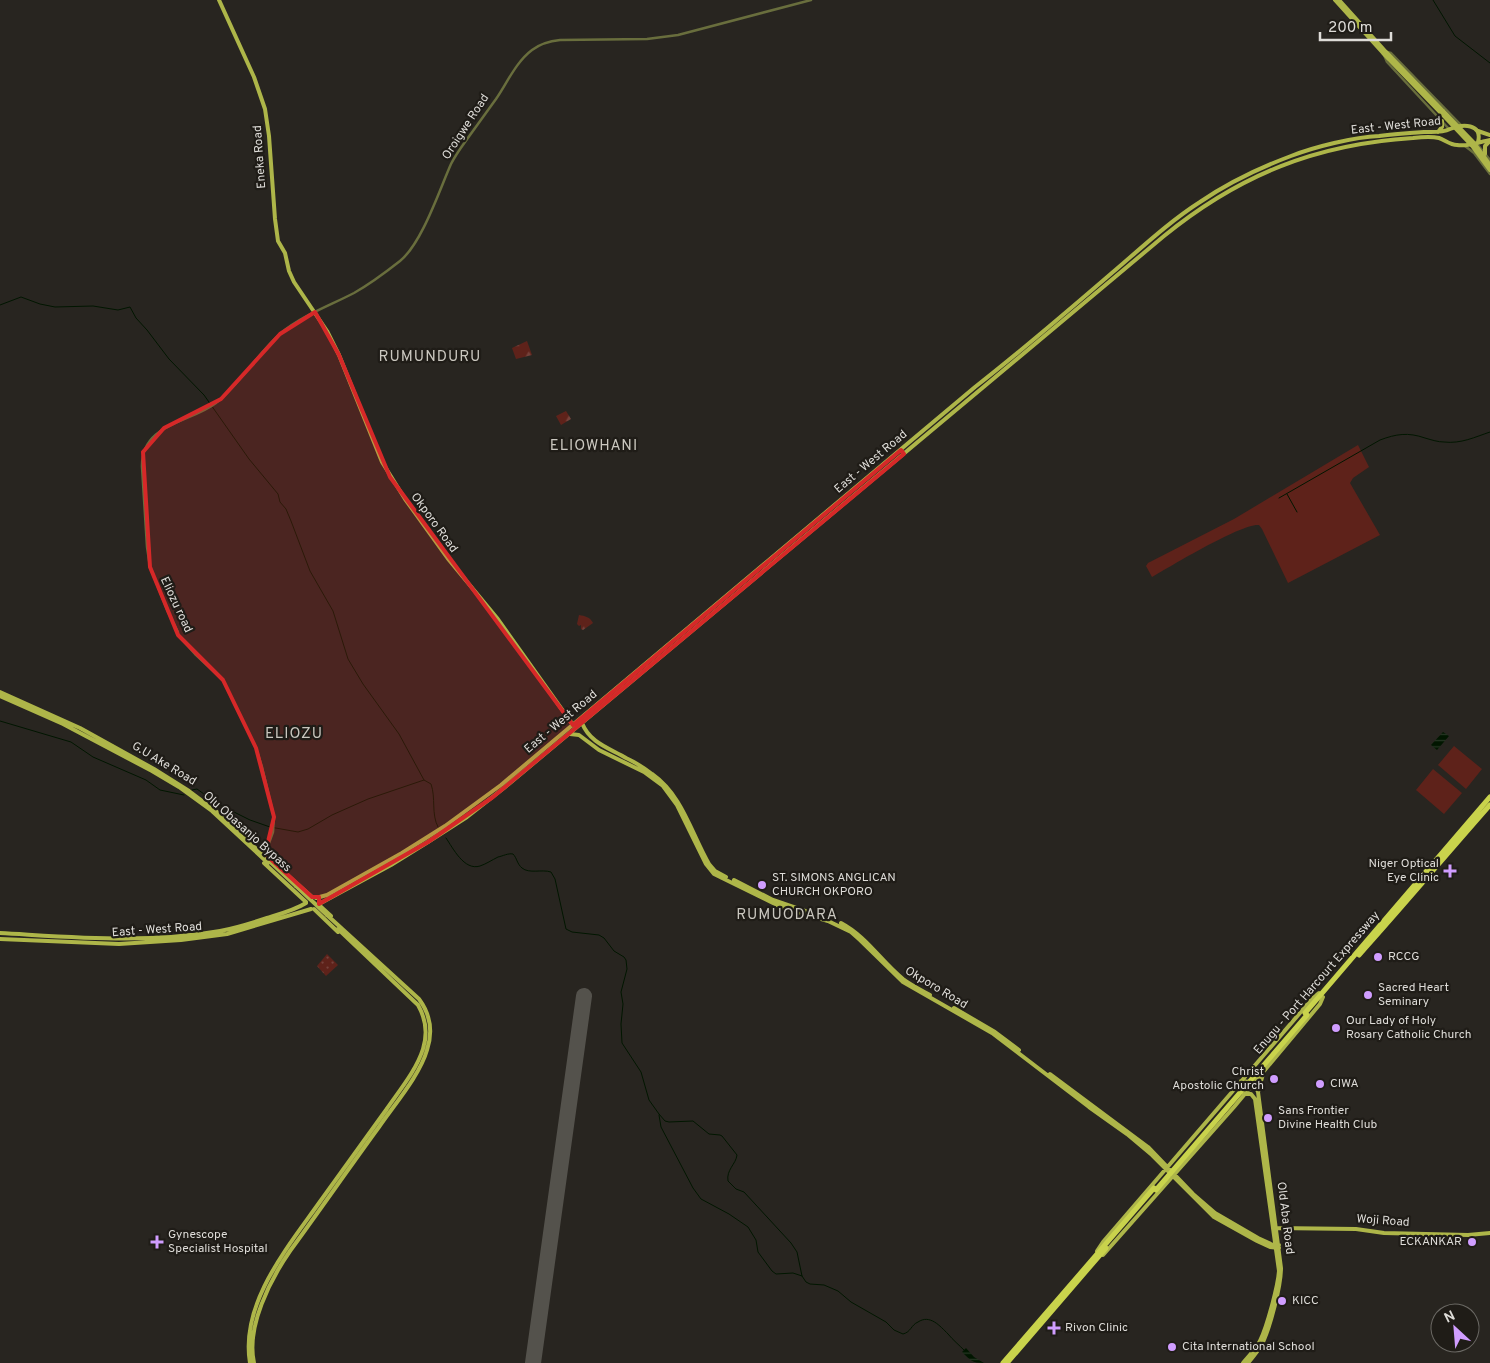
<svg xmlns="http://www.w3.org/2000/svg" width="1490" height="1363" viewBox="0 0 1490 1363" font-family="Overpass,sans-serif">
	<defs>
		<pattern id="forest-firs" width="22" height="20" patternUnits="userSpaceOnUse" patternTransform="scale(1.25)"><rect width="22" height="20" fill="#5e221a"/><path d="M5 1l3.5 6h-7zM16 11l3.5 6h-7z" fill="#75423b"/></pattern>
		<pattern id="park-dots" width="8" height="8" patternUnits="userSpaceOnUse" patternTransform="scale(1.25)"><rect width="8" height="8" fill="#5e221a"/><path d="M2 2h.1M6 6h.1" fill="none" stroke="#75423b" stroke-width="1.8" stroke-linecap="round"/></pattern>
		<pattern id="water-rules" width="6" height="5" patternUnits="userSpaceOnUse" patternTransform="scale(1.25)"><rect width="6" height="5" fill="#011600"/><path d="M0 2.5h6" fill="none" stroke="#263724"/></pattern>
	</defs>
	<rect width="100%" height="100%" fill="#282520"/>
	<!-- grass -->
	<path fill="#5e221a" d="M1358 445 1369 467 1353 478 1350 483 1380 535 1288 583 1262 529 1259 525C1242 523 1171 566 1152 577L1146 566 1148 563 1234 519Z
		M1454 746 1482 769 1466 789 1438 765Z
		M1433 769 1462 793 1444 814 1416 790Z"/>
	<!-- forest -->
	<path fill="url(#forest-firs)" d="M527 341 532 355 516 359 512 348Z
		M566 411 571 419 561 425 556 416Z
		M579 615C585 616 590 617 593 623L583 630 581 629V625L579 626 577 624Z"/>
	<!-- park -->
	<path fill="url(#park-dots)" d="M327 954 338 965 326 976 317 966Z"/>
	<!-- water -->
	<path fill="url(#water-rules)" d="M1443 732 1449 736 1437 750 1431 745Z
		M966 1348 974 1357 984 1363C972 1363 970 1360 962 1352Z"/>
	<g fill="none" stroke-linecap="round" stroke-linejoin="round">
		<!-- stream -->
		<path stroke="#011600" stroke-width="1" d="M1433 0 1455 36 1490 63
			M0 305 21 297 40 304 55 307 93 306 118 310 130 307 136 318 147 330 169 359 204 395 249 459 278 494 280 502 286 509 291 521 310 571 333 611 348 659 363 684 399 734 424 780
			M1287 494 1297 512
			M1279 498 1380 440C1396 434 1408 432 1425 438 1432 440 1438 442 1444 442 1461 444 1475 437 1490 432
			M0 721 71 742 93 757 146 780 160 790 184 795
			M192 790 197 789 218 804 250 820 270 827 298 832 308 829 332 815 368 799 424 780 431 784C436 798 431 814 438 827
			M446 838C453 848 464 871 480 866 486 864 492 860 498 857 503 856 508 853 513 854 517 858 517 864 522 868 529 874 542 869 551 872L555 879 566 929 572 932 599 935 604 938 614 951 624 957 626 960 627 969 621 992 623 1004 621 1024 622 1043 641 1072 649 1100 659 1114 665 1121 669 1122 693 1121 709 1134 720 1135 722 1136 737 1155C736 1164 726 1170 728 1181L736 1189 744 1192 791 1243 797 1252 802 1276 806 1282 810 1284 824 1285 838 1291 851 1302 886 1322 894 1330 903 1334C911 1332 911 1325 918 1322 930 1314 940 1326 948 1334 953 1340 959 1345 965 1351
			M659 1115 661 1127 693 1188 701 1199 729 1214 748 1227 756 1240 758 1252 772 1271 776 1274 793 1273 802 1276"/>
		<!-- runway -->
		<path stroke="#54524c" stroke-width="16" d="M533 1363 584 996"/>
		<!-- minor -->
		<path stroke="#696e3d" stroke-width="2.5" d="M1387 52 1391 53 1461 125
			M1384 55 1387 62 1449 129
			M1477 144 1490 160
			M1465 146 1474 153 1490 174
			M265 854 273 832 274 817 262 767 256 748 223 680 195 654 178 635V632L168 612 150 567 147 547 142 467C141 423 190 423 216 403 241 383 257 354 281 333 303 315 329 306 354 293 370 284 386 272 400 261 422 243 439 191 451 164 455 156 460 149 465 142 475 128 486 113 496 99 507 83 516 62 532 50 540 44 550 41 560 40L647 39 678 35 811 0"/>
		<!-- major -->
		<path stroke="#aeb649" stroke-width="4" d="M219 0 254 77 265 109 269 136 275 219 278 241 285 253 289 271 294 282 327 331 339 355 382 462 405 499 449 560 497 618 573 725
			M1335 0 1383 53 1441 113
			M1339 0 1386 52 1443 111
			M1478 131 1490 135
			M1438 132 1442 127V121
			M1485 154V146L1490 141
			M0 692 80 728 154 769 189 791 217 812 296 886
			M0 696 63 724 152 771 179 787 212 811 268 863
			M582 723C590 743 609 748 626 758 635 762 644 768 652 774 683 796 691 833 709 864L715 871 726 877
			M570 734 579 735 599 750 644 772 663 786 677 805 706 864 714 874 781 907 828 921 851 932 860 940 903 982 992 1033 1089 1107 1127 1134 1152 1155 1214 1217 1257 1241 1270 1247 1279 1248
			M264 863 306 902
			M284 872 312 897
			M734 880 773 900 808 912
			M316 898 327 895 402 853 445 826 501 785 975 387C1020 352 1063 315 1106 278 1136 253 1167 223 1200 202 1228 183 1259 168 1291 156 1314 147 1354 137 1379 136 1394 134 1409 133 1424 132 1433 132 1442 133 1450 129 1462 124 1483 123 1478 142
			M319 904 391 865 428 842 467 817 504 788 1164 236C1239 175 1316 144 1413 138 1421 137 1431 136 1439 138 1445 140 1450 145 1457 145 1468 147 1479 142 1490 140
			M319 905 331 916
			M314 909 338 932
			M841 923C867 937 880 960 903 979 911 985 921 990 930 995
			M0 933C73 937 147 944 220 931 236 928 252 923 267 918 280 914 295 910 306 903
			M0 939 119 944 181 940 227 934 311 909
			M954 1008 995 1032 1019 1050
			M1050 1074 1148 1147 1193 1194 1215 1213 1258 1238 1273 1245H1279
			M1241 1081C1249 1081 1256 1084 1258 1092L1281 1268C1281 1286 1270 1328 1262 1344 1258 1351 1253 1357 1248 1363
			M1258 1092 1263 1074
			M1275 1228 1356 1229 1384 1233 1468 1235 1490 1233
			M1097 1251 1103 1242 1312 999 1319 993
			M1103 1255 1234 1107 1320 1004 1323 997
			M250 1363C240 1304 287 1248 319 1203 341 1172 364 1141 386 1110 399 1091 416 1071 423 1049 428 1033 426 1019 418 1005L338 929
			M254 1363C246 1327 270 1280 290 1251 320 1210 349 1168 379 1127 394 1105 420 1075 427 1050 433 1032 430 1014 419 999L327 915
			M1243 1363C1249 1356 1256 1349 1260 1341 1267 1327 1278 1286 1279 1271L1255 1099 1251 1094H1244"/>
		<!-- highway -->
		<path stroke="#c9d34c" stroke-width="5" d="M1359 955C1403 906 1446 855 1490 805
			M1305 1013 1490 797
			M1003 1363 1154 1188
			M1007 1363 1106 1248"/>
		<!-- major-bridge -->
		<path stroke="#aeb649" stroke-width="4" d="M1443 111 1474 143 1490 165
			M1441 113 1473 147 1490 170
			M296 886 327 915"/>
		<!-- highway-bridge -->
		<path stroke="#c9d34c" stroke-width="5" d="M1156 1190 1307 1015"/>
	</g>
	<!-- marked area -->
	<path fill="#d62828" fill-opacity="0.2" stroke="#d62828" stroke-width="4" stroke-linejoin="round" d="M315 312 339 355 390 477 573 725 901 450 904 454 493 797 428 842 319 904V897H312L265 854 274 817 256 748 223 680 178 635 150 567 143 452 164 428 221 399 280 334Z"/>
	<!-- markers -->
	<g fill="#d09dff" stroke="#1f1c17" stroke-width="2">
		<path d="M1447.5 863.5h5v5h5v5h-5v5h-5v-5h-5v-5h5z"/>
		<circle cx="762" cy="885" r="5"/>
		<circle cx="1378" cy="957" r="5"/>
		<circle cx="1368" cy="995" r="5"/>
		<circle cx="1336" cy="1028" r="5"/>
		<circle cx="1274" cy="1079" r="5"/>
		<circle cx="1320" cy="1084" r="5"/>
		<circle cx="1268" cy="1118" r="5"/>
		<path d="M154.5 1234.5h5v5h5v5h-5v5h-5v-5h-5v-5h5z"/>
		<circle cx="1472" cy="1242" r="5"/>
		<circle cx="1282" cy="1301" r="5"/>
		<path d="M1051.5 1320.5h5v5h5v5h-5v5h-5v-5h-5v-5h5z"/>
		<circle cx="1172" cy="1347" r="5"/>
	</g>
	<g text-anchor="middle" dominant-baseline="central" stroke-width="4.5" stroke-linejoin="round" paint-order="stroke">
		<!-- street labels -->
		<g font-size="12" fill="#dedcd8" stroke="#1f1c17">
			<text transform="translate(1396 126) rotate(-6)">East - West Road</text>
			<text transform="translate(466 127) rotate(-57)">Oroigwe Road</text>
			<text transform="translate(260 157) rotate(-94)">Eneka Road</text>
			<text transform="translate(871 462) rotate(-40)">East - West Road</text>
			<text transform="translate(434 523) rotate(54)">Okporo Road</text>
			<text transform="translate(176 605) rotate(65)">Eliozu road</text>
			<text transform="translate(561 722) rotate(-40)">East - West Road</text>
			<text transform="translate(164 764) rotate(31)">G.U Ake Road</text>
			<text transform="translate(247 832) rotate(42)">Olu Obasanjo Bypass</text>
			<text transform="translate(157 930) rotate(-4)">East - West Road</text>
			<text transform="translate(1317 983) rotate(-49)">Enugu - Port Harcourt Expressway</text>
			<text transform="translate(936 988) rotate(31)">Okporo Road</text>
			<text transform="translate(1285 1218) rotate(83)">Old Aba Road</text>
			<text transform="translate(1383 1221) rotate(4)">Woji Road</text>
		</g>
		<!-- poi labels -->
		<g font-size="12" fill="#dedcd8" stroke="#1f1c17" text-anchor="start">
			<text x="1439" y="864" text-anchor="end">Niger Optical<tspan x="1439" dy="14">Eye Clinic</tspan></text>
			<text x="772" y="878">ST. SIMONS ANGLICAN<tspan x="772" dy="14">CHURCH OKPORO</tspan></text>
			<text x="1388" y="957">RCCG</text>
			<text x="1378" y="988">Sacred Heart<tspan x="1378" dy="14">Seminary</tspan></text>
			<text x="1346" y="1021">Our Lady of Holy<tspan x="1346" dy="14">Rosary Catholic Church</tspan></text>
			<text x="1264" y="1072" text-anchor="end">Christ<tspan x="1264" dy="14">Apostolic Church</tspan></text>
			<text x="1330" y="1084">CIWA</text>
			<text x="1278" y="1111">Sans Frontier<tspan x="1278" dy="14">Divine Health Club</tspan></text>
			<text x="168" y="1235">Gynescope<tspan x="168" dy="14">Specialist Hospital</tspan></text>
			<text x="1462" y="1242" text-anchor="end">ECKANKAR</text>
			<text x="1292" y="1301">KICC</text>
			<text x="1065" y="1328">Rivon Clinic</text>
			<text x="1182" y="1347">Cita International School</text>
		</g>
		<!-- quarter labels -->
		<g font-size="15" letter-spacing="1" fill="#cac7bf" stroke="#1f1c17">
			<text x="430" y="357">RUMUNDURU</text>
			<text x="594" y="446">ELIOWHANI</text>
			<text x="294" y="734">ELIOZU</text>
			<text x="787" y="915">RUMUODARA</text>
		</g>
	</g>
	<!-- north arrow -->
	<g transform="translate(1455 1328) rotate(334)"><circle r="24" fill="#1f1c17" stroke="#6b6964"/>
	<path d="M0-4L9 19L0 12L-9 19Z" fill="#d09dff"/>
	<text y="-8" font-size="14" font-weight="bold" text-anchor="middle" fill="#dedcd8">N</text>
	</g>
	<!-- scale -->
	<path d="M1320 32v8h71v-8" fill="none" stroke="#dedcd8" stroke-width="2.5"/>
	<text x="1328" y="32" font-size="15" fill="#dedcd8" stroke="#1f1c17" stroke-width="4" paint-order="stroke">200 m</text>
</svg>
